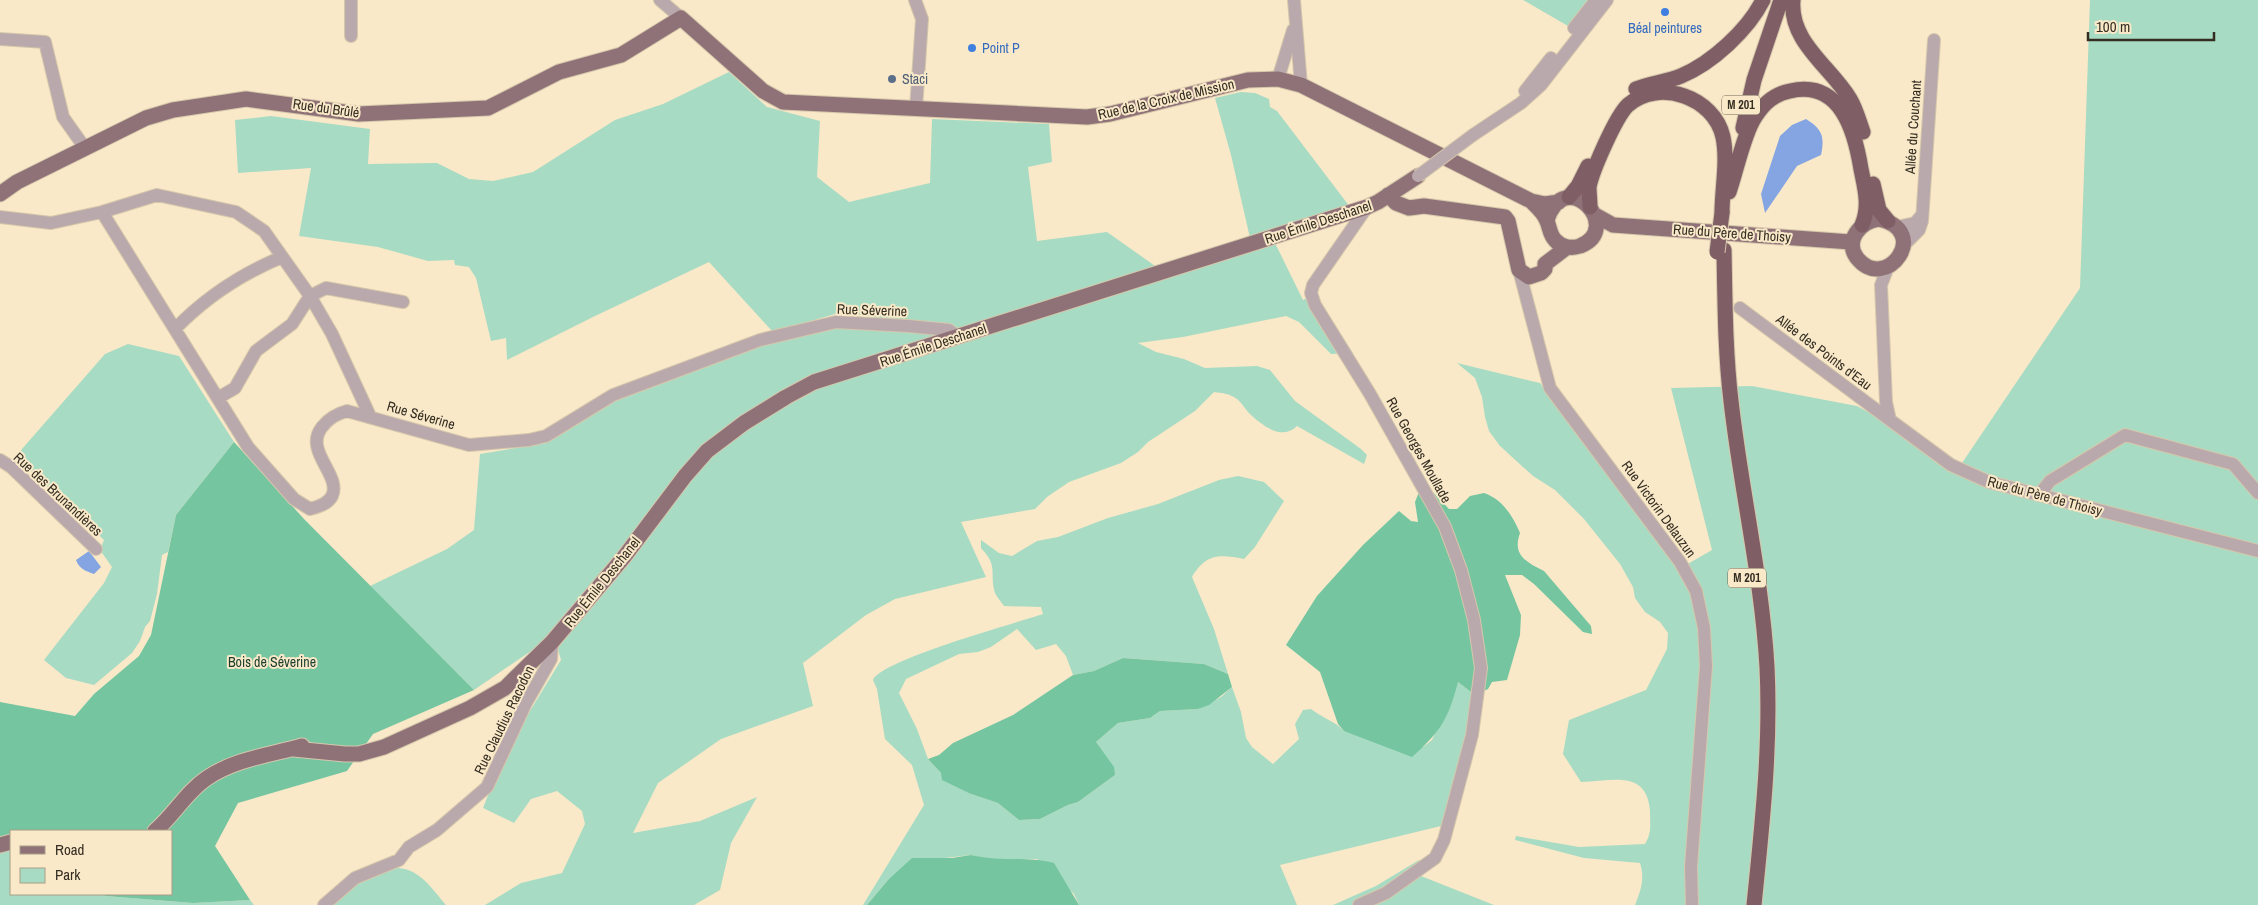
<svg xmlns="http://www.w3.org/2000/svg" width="2258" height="905" viewBox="0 0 2258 905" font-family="'Archivo Narrow',sans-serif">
	<rect width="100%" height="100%" fill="#f9e9c9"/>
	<!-- green -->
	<path fill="#a8dbc3" d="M1523 0H1588L1568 26Z
		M2090 0H2258V905H1635C1641 890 1645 879 1640 863L1584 858 1515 840 1516 836 1579 847 1645 844C1652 832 1650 826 1650 811 1647 769 1612 781 1581 782L1563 754 1569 720 1646 690 1667 649 1668 633 1660 622 1645 612 1635 598 1633 587 1620 564 1584 519 1555 490 1533 476 1500 446 1489 431 1485 417 1482 397 1475 378 1457 363 1540 383 1679 569 1712 550 1671 388 1752 386 1857 406 1962 463 2080 288Z
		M729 72 767 107 820 121 817 177 849 202 930 183 932 119 1049 124 1052 162 1028 167 1037 241 1107 232 1158 268 961 331 842 312 773 332 709 262 595 316 507 360 506 338 491 341 476 278 469 267 455 265 454 260 428 261 378 247 299 236 311 168 238 173 235 120 271 116 370 129 368 164 437 163 469 179 493 181 533 172 615 120 663 104Z
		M1241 92 1255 93 1269 99 1270 107 1277 111 1350 207 1250 238 1231 155 1215 98Z
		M1275 243 1303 300 1315 294 1353 353 1331 354 1299 322 1286 316 1183 337 1138 343 1156 352 1184 359 1205 368 1257 366 1270 370 1295 401 1361 449 1367 455 1364 464 1297 426C1282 441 1263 426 1250 414 1245 409 1243 404 1237 399 1230 394 1223 393 1214 392L1195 411 1148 442 1138 452 1121 463 1069 482 1047 497 1035 509 961 522 986 577 895 599 866 615 803 663 813 706 721 739 658 783 633 833 700 821 757 797 731 843 720 890 694 905H485L521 883 562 873 585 824 582 811 557 791 531 799 514 823 483 808 505 752 561 660 557 646 711 455 797 394Z
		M844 325 936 334 938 336 755 408 703 444 692 462 598 582 547 640 474 690 370 586 447 549 474 530 480 454 546 443 585 416 621 395 743 350Z
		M128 344 179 356 234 442 176 515 168 552 162 555 157 594 150 621 145 627 140 641 132 653 94 685 66 678 44 660 104 583 112 567 100 550 104 540 15 457 105 354Z
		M1238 476 1264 482 1284 501 1255 547 1244 559C1218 554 1206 554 1192 577L1214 629 1228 674 1204 664 1123 658 1094 671 1073 675 1066 656 1056 644 1036 650 1017 629 991 647 978 652 959 654 906 679 899 693 917 729 928 759 941 773 971 794 998 803 1019 820 1040 819 1068 805 1078 802 1115 775 1096 742 1118 723 1150 718 1160 711 1198 709 1221 697 1232 687 1241 712 1246 738 1252 747 1273 764 1299 739 1295 724 1303 710 1311 709C1322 718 1335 721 1344 731L1423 747 1432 740 1458 682 1475 695 1468 736 1441 826 1280 865 1297 905H1079L1074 894 1037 859 991 860 971 855 936 859 888 880 867 905H863L924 805 912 765 885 739 877 689 873 680C881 660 1016 623 1043 614L1041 607 1004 606C1001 602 997 597 995 593 989 572 999 567 981 548V540L999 553 1012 556 1037 541 1058 537 1108 518 1158 504 1219 480Z
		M0 845 11 850V894H101L106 896 193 903 250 900 254 905H0Z
		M1419 860 1421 876 1494 905H1333L1376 886Z
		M398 868C420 869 433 890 446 905H328L362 879Z"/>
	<!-- forest -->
	<path fill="#74c5a0" d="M234 442 304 519 474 690 373 734 347 771 238 803 215 846 250 900 193 903 106 896 101 894H171V831H11V850L0 845V702L75 716 94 694 139 656 151 635 176 515Z
		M1431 490 1449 509H1457L1470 496 1484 493C1502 499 1513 516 1520 533 1512 555 1526 562 1544 571L1591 626 1592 634 1583 632 1534 584 1522 575H1505L1521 615 1520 635 1507 680 1492 682 1488 689 1475 695 1458 682C1448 720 1440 732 1412 757L1344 731 1338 724 1320 672 1286 645 1317 596 1363 545 1399 511 1411 521 1418 522 1415 502 1419 492Z
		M1123 658 1204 664 1228 674 1232 687 1209 705 1198 709 1160 711 1150 718 1118 723 1096 742 1114 767 1115 775 1078 802 1068 805 1040 819 1019 820 998 803 971 794 942 780 941 773 928 759 939 755 953 743 1013 715 1073 675 1094 671Z
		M971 855C1000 862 1025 856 1054 863L1079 905H867L888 880 912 858H952Z"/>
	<!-- water -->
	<path fill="#84a5e2" d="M1806 119C1822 129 1825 136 1821 155L1797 166 1765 213 1761 194 1780 136 1792 125Z
		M89 551 101 567 94 574C86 571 79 569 76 560Z"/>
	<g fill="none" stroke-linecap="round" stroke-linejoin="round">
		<!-- minor casing -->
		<g stroke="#d6c7ab" stroke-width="14">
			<path id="minor" d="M660 0 681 18
				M915 0 922 19 916 109
				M1294 0 1301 85
				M1574 28 1596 0
				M351 36V0
				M0 39 45 42 63 117 85 148
				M1278 79 1293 30
				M1525 91 1551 58
				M1473 135 1521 103 1541 85 1607 0
				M102 212 248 447 294 499 310 509C318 507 328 504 332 496 342 475 303 451 322 427 329 418 336 414 347 411L469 445 529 440 546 436 613 395 760 340 836 322 908 326 949 330 958 337
				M0 217 51 223 102 212 157 195 236 212 264 231 310 296 332 334 370 416
				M1897 227 1915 223 1922 215
				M1904 245 1919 230 1922 221 1934 40
				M1888 267 1881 285 1886 402 1890 420 1951 465 1989 482 2258 551
				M1519 270 1550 388 1680 562 1696 591 1704 628 1706 666 1691 867 1692 905
				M310 296 326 288 403 302
				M1740 308 1890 420
				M175 329C206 297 241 274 282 257
				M218 398 235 388 256 351 292 324 310 296
				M0 460 11 467 96 549
				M2039 495 2050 481 2125 435 2233 464 2258 493
				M324 905 355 878 399 860 409 847 437 830 487 787 526 703 551 659 552 642
				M1359 905 1386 893 1435 858 1444 840 1472 735 1481 668 1474 620 1461 570 1445 527 1370 394 1315 305 1311 293 1313 285 1367 207"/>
		</g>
		<!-- major casing -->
		<g stroke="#d6c7ab" stroke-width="17">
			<path id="major" d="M0 194 17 182 146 118 173 110 246 99 359 114 488 108 559 72 621 55 681 18 763 91 783 102 1087 117 1110 114 1248 80 1278 79 1301 85 1531 201 1545 204 1559 202
				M1388 195 1396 203 1409 208 1424 206 1505 217 1508 221 1519 270 1529 277 1541 273 1545 269V264L1566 248
				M1531 201C1536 206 1543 212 1546 219 1550 226 1549 234 1555 240 1561 247 1571 249 1580 246 1625 228 1565 164 1547 220
				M1595 215 1613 225 1851 242
				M1878 219C1933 230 1886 294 1857 258 1844 241 1860 222 1878 219Z
				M294 749 345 754H359L384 747 470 708 505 688 552 642 624 557 685 476 707 451 744 423 786 397 814 382 1367 207 1378 202 1418 176
				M155 831C174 815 186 792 207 778 235 759 270 755 302 746
				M0 845 11 842"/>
		</g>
		<!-- highway casing -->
		<g stroke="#d6c7ab" stroke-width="17">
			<path id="highway" d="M1793 0C1789 42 1831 67 1850 99 1856 109 1859 121 1863 132
				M1636 89C1651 83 1666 82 1681 76 1712 63 1748 30 1763 0
				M1743 128 1754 80 1781 0
				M1873 184 1879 210 1888 221
				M1729 192C1736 172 1744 133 1755 117 1764 103 1774 94 1790 91 1841 79 1855 132 1861 169 1865 189 1870 206 1862 225
				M1569 197 1578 186 1588 166
				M1590 207C1590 200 1589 194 1589 187 1592 171 1616 116 1628 105 1659 78 1714 97 1723 137 1728 161 1722 189 1722 213
				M1724 250C1725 300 1725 351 1731 401 1741 490 1762 578 1767 667 1771 747 1762 826 1754 905"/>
		</g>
		<!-- minor -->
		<use href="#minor" stroke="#b9a9ac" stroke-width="12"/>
		<!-- major -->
		<use href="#major" stroke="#8f7278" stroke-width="15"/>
		<!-- highway -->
		<use href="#highway" stroke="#7f5e66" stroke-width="15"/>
		<!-- minor-bridge casing -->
		<g stroke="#d6c7ab" stroke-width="14" stroke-linecap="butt">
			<path id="minor-bridge" d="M1418 176 1473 135"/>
		</g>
		<!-- highway-bridge casing -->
		<g stroke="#d6c7ab" stroke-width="17" stroke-linecap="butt">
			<path id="highway-bridge" d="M1717 252 1722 213"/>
		</g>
		<!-- minor-bridge -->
		<use href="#minor-bridge" stroke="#b9a9ac" stroke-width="12"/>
		<!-- highway-bridge -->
		<use href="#highway-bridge" stroke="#7f5e66" stroke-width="15"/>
	</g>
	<!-- markers -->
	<g fill="#3f7fe0" stroke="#f9e9c9" stroke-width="2">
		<circle cx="1665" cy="12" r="5"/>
		<circle cx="972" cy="48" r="5"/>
	</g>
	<circle fill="#5c6f8a" stroke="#f9e9c9" stroke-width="2" cx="892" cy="79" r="5"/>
	<g text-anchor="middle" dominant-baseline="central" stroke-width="4" stroke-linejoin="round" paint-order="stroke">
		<!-- shield labels -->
		<g fill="#f9e9c9" stroke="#6f6554" stroke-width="1">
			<rect x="1722" y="95.5" width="38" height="19" rx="4"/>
			<rect x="1728" y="568.5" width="38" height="19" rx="4"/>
		</g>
		<g font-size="12" font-weight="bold" fill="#342d22">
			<text x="1741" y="105">M 201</text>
			<text x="1747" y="578">M 201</text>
		</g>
		<!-- shop labels -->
		<g font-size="14" fill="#366cbe" stroke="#f9e9c9">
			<text x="1665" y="28">Béal peintures</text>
			<text x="982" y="48" text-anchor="start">Point P</text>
		</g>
		<!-- service labels -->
		<g font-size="14" fill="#4e5e75" stroke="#f9e9c9" text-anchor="start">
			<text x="902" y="79">Staci</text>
		</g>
		<!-- street labels -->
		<g font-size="14" fill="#342d22" stroke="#f9e9c9">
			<text transform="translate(1166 99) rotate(-13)">Rue de la Croix de Mission</text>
			<text transform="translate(326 108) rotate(8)">Rue du Brûlé</text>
			<text transform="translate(1913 127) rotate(-86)">Allée du Couchant</text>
			<text transform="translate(1318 222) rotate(-18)">Rue Émile Deschanel</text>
			<text transform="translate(1732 233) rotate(4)">Rue du Père de Thoisy</text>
			<text transform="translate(872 310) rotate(2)">Rue Séverine</text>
			<text transform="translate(933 345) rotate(-18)">Rue Émile Deschanel</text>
			<text transform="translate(1824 352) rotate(37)">Allée des Points d'Eau</text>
			<text transform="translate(421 415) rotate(16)">Rue Séverine</text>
			<text transform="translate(1419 450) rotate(61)">Rue Georges Moullade</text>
			<text transform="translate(58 494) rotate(43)">Rue des Brunandières</text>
			<text transform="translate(2045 496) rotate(15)">Rue du Père de Thoisy</text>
			<text transform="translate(1659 509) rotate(54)">Rue Victorin Delauzun</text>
			<text transform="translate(602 582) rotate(-51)">Rue Émile Deschanel</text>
			<text transform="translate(504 720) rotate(-64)">Rue Claudius Racodon</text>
		</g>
		<!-- park labels -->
		<g font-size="14" fill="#193d2e" stroke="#f9e9c9">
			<text x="272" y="662">Bois de Séverine</text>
		</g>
	</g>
	<!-- legend -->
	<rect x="10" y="830" width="162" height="65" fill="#f9e9c9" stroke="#aa9e86"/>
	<rect x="20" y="846" width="25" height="8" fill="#8f7278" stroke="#aa9e86"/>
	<text x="55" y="855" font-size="15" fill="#342d22">Road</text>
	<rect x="20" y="868" width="25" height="15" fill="#a8dbc3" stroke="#aa9e86"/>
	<text x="55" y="880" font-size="15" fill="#342d22">Park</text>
	<!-- scale -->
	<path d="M2088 32v8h126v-8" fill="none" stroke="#342d22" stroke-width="2.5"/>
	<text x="2096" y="32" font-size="15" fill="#342d22" stroke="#f9e9c9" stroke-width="4" paint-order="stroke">100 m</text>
</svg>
